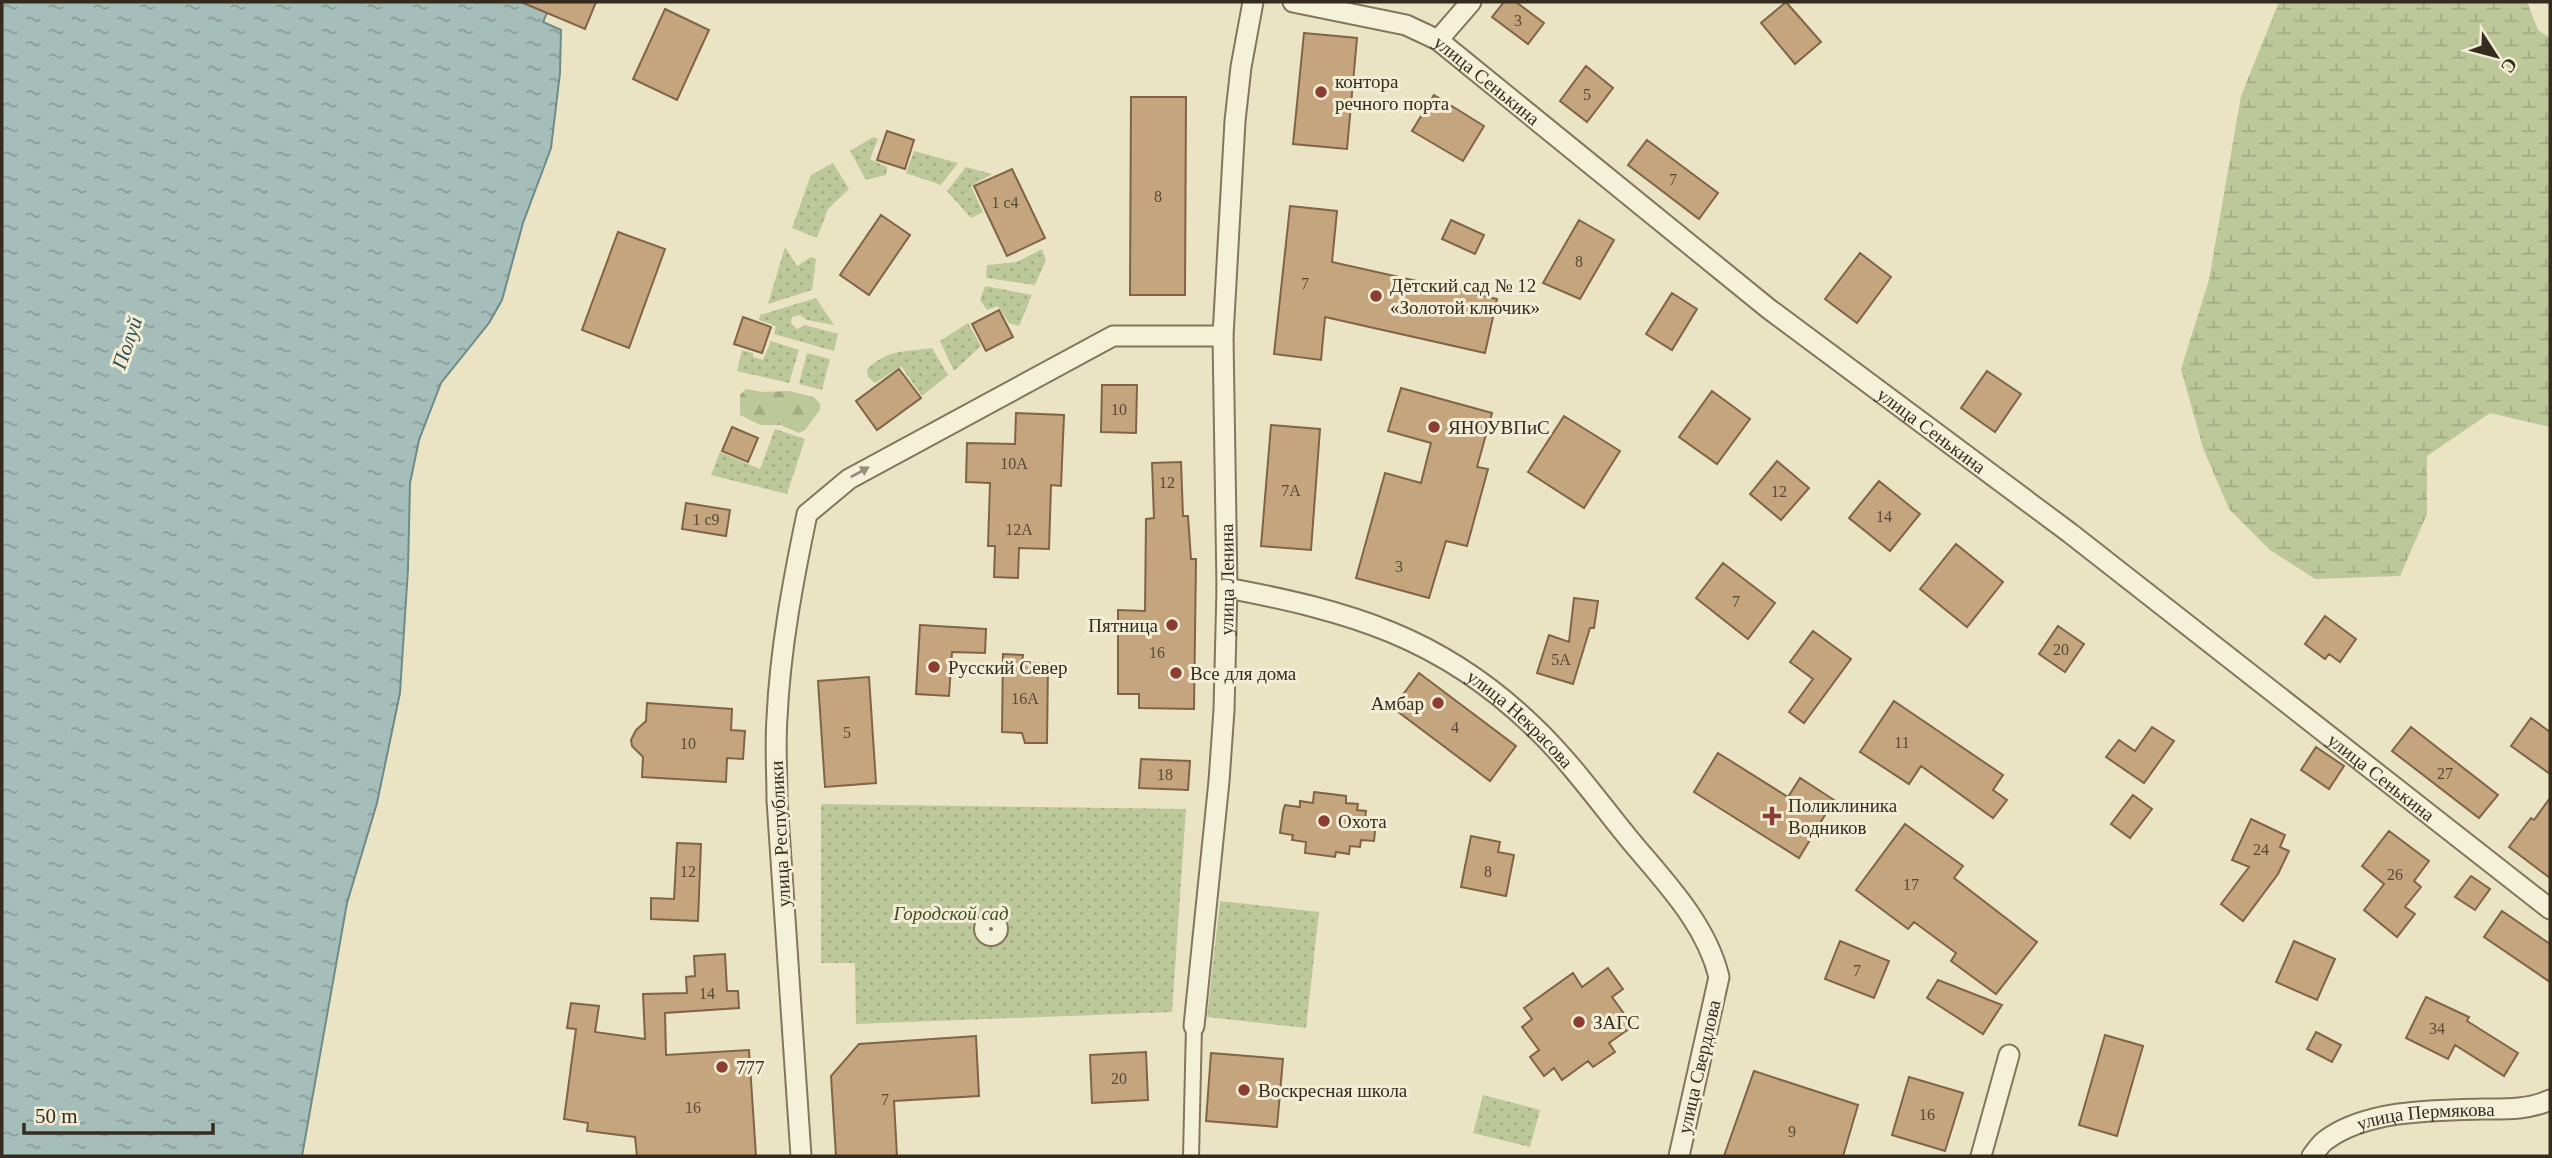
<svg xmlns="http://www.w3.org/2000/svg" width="2552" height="1158" viewBox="0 0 2552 1158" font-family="'Times New Roman',serif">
	<defs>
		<pattern id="grass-dots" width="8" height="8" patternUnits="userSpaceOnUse" patternTransform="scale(1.75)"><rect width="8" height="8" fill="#bcc79a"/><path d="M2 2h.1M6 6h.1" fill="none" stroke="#a2ab84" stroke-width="1.8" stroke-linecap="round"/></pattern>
		<pattern id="forest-firs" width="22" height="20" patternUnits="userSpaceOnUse" patternTransform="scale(1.75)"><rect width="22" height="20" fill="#bcc79a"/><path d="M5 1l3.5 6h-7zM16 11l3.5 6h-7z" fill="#a2ab84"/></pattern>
		<pattern id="wetland-marsh" width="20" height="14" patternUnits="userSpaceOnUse" patternTransform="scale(1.75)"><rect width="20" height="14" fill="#bcc79a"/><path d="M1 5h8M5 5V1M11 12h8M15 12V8" fill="none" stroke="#a2ab84"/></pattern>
		<pattern id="water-ripples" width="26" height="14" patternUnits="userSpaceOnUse" patternTransform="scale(1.75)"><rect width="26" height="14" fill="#a6beba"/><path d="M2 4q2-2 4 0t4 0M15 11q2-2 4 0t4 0" fill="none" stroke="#889b97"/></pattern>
	</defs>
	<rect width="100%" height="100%" fill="#eae4c5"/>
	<!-- grass -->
	<path fill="url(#grass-dots)" d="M873 137 878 139 870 159 887 167 886 175 866 180 850 151Z
		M914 151 958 163 941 185 906 173Z
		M833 163 849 189 828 209 817 238 792 228 811 175Z
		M966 167 992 174 971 186 983 212 971 218 947 191Z
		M785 247 797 266 811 257 816 259 812 290 768 304Z
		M1042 249 1046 260 1035 285 986 278 987 265 1017 262Z
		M985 286 1032 295 1019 326 1009 323 998 306 987 310 980 300Z
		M816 298 834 325 807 320 800 315 792 317 791 323 797 329 805 325 838 334 834 351 774 334 776 326 759 320 760 315Z
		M968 323 981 346 954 371 940 341Z
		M771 341 799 350 789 383 737 371 742 350 753 353V357L763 360Z
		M932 348 948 375 922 396 901 366 875 383 868 377 867 369C889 349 904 352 932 348Z
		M807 353 830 359 822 390 799 384Z
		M775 429 805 439 787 494 711 475 720 452 760 469Z
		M821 804 1186 809 1172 1012 856 1024 855 963H821Z
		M1220 901 1319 912 1306 1028 1207 1017Z
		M1483 1095 1540 1110 1530 1147 1473 1133Z"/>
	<!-- forest -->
	<path fill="url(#forest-firs)" d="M746 389 764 392 789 391 814 397 820 404V410L805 430 799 433 780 425H760L740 415V395Z"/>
	<!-- wetland -->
	<path fill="url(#wetland-marsh)" d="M2279 2H2527L2538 30 2550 38V427L2490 413 2427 456V514L2400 576 2315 579 2270 550 2229 509 2203 448 2181 369 2209 280 2241 96Z"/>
	<!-- water -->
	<path fill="url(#water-ripples)" stroke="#6e8b88" stroke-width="2" d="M2 2H552L543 22 561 30 560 73 551 148 523 223 502 300 489 323 441 383 419 440 410 483 408 569 400 693 377 803 347 903 302 1156H2Z"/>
	<!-- building -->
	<path fill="#c4a57e" stroke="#806445" stroke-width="2" d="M521 2H596L585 29Z
		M1504 2H1516L1544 23 1528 44 1492 17Z
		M1786 2 1821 42 1795 64 1761 23Z
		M665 9 709 30 677 100 633 79Z
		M1304 33 1357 38 1347 149 1293 144Z
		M1586 66 1613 88 1587 122 1560 101Z
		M1434 95 1484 126 1463 161 1412 131Z
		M1131 97H1186L1185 295H1130Z
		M887 131 914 140 905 169 877 160Z
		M1647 140 1718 193 1699 219 1628 165Z
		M1012 169 1045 238 1007 256 974 186Z
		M1290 206 1337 211 1332 262 1497 299 1485 353 1325 317 1321 360 1274 354Z
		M881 215 910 235 869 295 840 275Z
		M1451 220 1484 235 1475 254 1442 239Z
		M1579 220 1614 240 1580 299 1543 283Z
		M618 232 665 249 629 348 582 330Z
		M1860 253 1891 277 1857 323 1825 299Z
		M1672 293 1697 309 1672 350 1646 334Z
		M999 310 1013 337 986 351 972 324Z
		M743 317 771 327 762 353 734 344Z
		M899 369 921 398 877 430 856 401Z
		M1987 371 2021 394 1995 432 1961 408Z
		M1102 385H1137L1136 433 1101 432Z
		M1401 388 1492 413 1477 467 1488 469 1467 546 1446 541 1429 598 1356 578 1385 473 1421 483 1431 443 1388 431Z
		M1712 391 1750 419 1717 464 1679 437Z
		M1016 413 1064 415 1061 486 1051 485 1049 549 1019 548 1018 578 994 577 995 546H988L990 483 966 482 967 443 1015 444Z
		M1564 416 1620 451 1584 508 1528 472Z
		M1271 425 1320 429 1311 550 1261 546Z
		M732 427 758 438 748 462 722 451Z
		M1777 461 1809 488 1781 520 1750 494Z
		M1181 462 1183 516H1188L1191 559H1196L1194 709 1139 708V694H1118V610L1145 611 1146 519 1154 518 1152 463Z
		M1879 481 1920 514 1890 551 1849 518Z
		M686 503 730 510 726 536 682 529Z
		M1956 544 2003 582 1967 627 1920 589Z
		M1723 563 1775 603 1748 639 1696 598Z
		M1574 598 1598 601 1594 628H1590L1573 684 1537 673 1549 635 1569 642Z
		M2325 616 2356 639 2340 662 2329 654 2325 659 2305 644Z
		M920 625 986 629 985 653 952 652 949 696 916 694Z
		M2058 626 2084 644 2065 672 2039 654Z
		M1813 631 1851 659 1804 723 1789 712 1813 679 1790 662Z
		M1003 654 1023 655 1022 663H1048L1047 743H1025L1022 733 1002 732Z
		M1419 673 1516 746 1490 781 1393 708Z
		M869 677 876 783 825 787 818 681Z
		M1894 701 2003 775 1993 790 2007 800 1993 818 1921 766 1909 784 1860 752Z
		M647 703 732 709 731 730 745 731 743 759 727 758 726 782 642 777 643 757 632 746 631 740 636 730 646 721Z
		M2531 718 2550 732V774L2511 746Z
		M2152 727 2174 741 2144 783 2106 757 2119 740 2135 751Z
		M2411 727 2498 795 2479 818 2392 751Z
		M2316 747 2344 766 2329 789 2301 770Z
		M1718 753 1788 797 1800 778 1834 800 1799 858 1694 792Z
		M1141 759 1190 761 1188 790 1139 788Z
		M1314 792 1346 796V803L1358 804 1357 810 1366 811 1365 819 1376 821 1374 841 1361 840 1360 847 1350 846 1349 854 1336 852 1335 857 1305 853 1306 842 1292 840 1293 835 1280 833 1283 811 1285 805 1300 807V801L1313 803Z
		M2133 795 2152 809 2130 838 2111 824Z
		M2550 798V878L2509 847 2531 818 2534 820Z
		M2251 819 2285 835 2280 847 2289 851 2278 874 2243 921 2221 904 2249 867 2232 860Z
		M1905 824 1963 866 1954 878 2037 942 1996 994 1951 961 1956 953 1914 922 1908 929 1856 890Z
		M2389 831 2429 861 2414 881 2421 887 2405 907 2415 914 2397 937 2364 910 2384 884 2362 866Z
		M1471 836 1500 842 1498 852 1514 855 1506 896 1461 887Z
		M677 843 701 844 698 921 651 919V898L674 899Z
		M2471 876 2490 889 2475 910 2455 897Z
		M2502 911 2550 944V982L2484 937Z
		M1840 941 1889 961 1874 998 1825 979Z
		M2294 941 2335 959 2317 1000 2276 982Z
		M725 954 727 991H738L739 1008 665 1013 666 1055 749 1050 756 1156H637L635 1137 587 1131 588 1123 564 1119 576 1029 567 1028 571 1003 599 1006 595 1032 645 1039 643 994 687 993 686 977 695 976 694 956Z
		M1608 968 1623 989 1612 997 1633 1026 1609 1043 1615 1052 1593 1067 1588 1061 1562 1080 1554 1068 1544 1076 1530 1057 1539 1050 1522 1027 1532 1019 1524 1008 1573 973 1582 987Z
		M1938 980 2002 1005 1983 1034 1927 998Z
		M2426 997 2469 1017 2467 1021 2518 1053 2504 1076 2455 1045 2448 1059 2406 1038Z
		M2316 1032 2341 1045 2332 1062 2307 1049Z
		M2105 1035 2143 1046 2117 1136 2079 1125Z
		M976 1036 979 1096 894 1101 897 1156H836L831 1076 859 1044Z
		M1146 1052 1148 1100 1092 1103 1090 1055Z
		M1211 1053 1283 1059 1277 1127 1206 1121Z
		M1754 1071 1858 1105 1843 1156H1724Z
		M1909 1077 1963 1093 1945 1151 1892 1135Z"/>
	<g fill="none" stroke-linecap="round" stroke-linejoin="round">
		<!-- pedestrian casing -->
		<g stroke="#83765d" stroke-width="18">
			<path id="pedestrian" d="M982 929a9 9 0 1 1 18 0a9 9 0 1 1-18 0Z
				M1191 1156 1194 1026"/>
		</g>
		<!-- minor casing -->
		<g stroke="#83765d" stroke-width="23">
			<g id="minor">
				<path id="s1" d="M1293 2 1406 25 1438 40 1769 309 2070 533 2550 909"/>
				<path d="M1438 40 1471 2"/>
				<path id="s2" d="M1227 588C1349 611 1441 637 1533 726 1569 760 1598 801 1630 840 1664 881 1706 923 1719 977L1679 1156"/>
				<path id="s3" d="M1194 1026 1219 781 1224 710 1227 588 1223 336 1235 121 1241 67 1253 2"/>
				<path d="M801 1156 777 800C777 773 775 745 777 718 780 650 793 581 807 514L849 479 1113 336H1223"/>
				<path d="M1981 1156 2009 1055"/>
				<path id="s4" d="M2312 1156C2316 1151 2320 1144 2326 1140 2366 1110 2434 1110 2482 1109 2505 1109 2528 1110 2550 1100"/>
			</g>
		</g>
		<!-- pedestrian -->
		<use href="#pedestrian" stroke="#f5f0d8" stroke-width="14"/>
		<!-- minor -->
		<use href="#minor" stroke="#f5f0d8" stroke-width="19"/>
	</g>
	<!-- one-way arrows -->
	<defs><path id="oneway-solid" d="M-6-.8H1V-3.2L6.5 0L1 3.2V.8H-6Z" transform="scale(1.75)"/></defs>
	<use fill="#958e7c" href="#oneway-solid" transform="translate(860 472) rotate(-29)"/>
	<!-- markers -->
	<g fill="#8c3e32" stroke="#f2edd4" stroke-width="2.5">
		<circle cx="1321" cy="92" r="7"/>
		<circle cx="1376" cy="296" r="7"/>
		<circle cx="1434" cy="427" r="7"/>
		<circle cx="1172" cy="625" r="7"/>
		<circle cx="934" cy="667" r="7"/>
		<circle cx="1176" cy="673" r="7"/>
		<circle cx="1438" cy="703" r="7"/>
		<path d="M1768.5 805.5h7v7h7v7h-7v7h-7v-7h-7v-7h7z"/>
		<circle cx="1324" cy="821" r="7"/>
		<circle cx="1579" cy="1022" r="7"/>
		<circle cx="722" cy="1067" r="7"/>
		<circle cx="1244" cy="1090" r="7"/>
	</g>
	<g text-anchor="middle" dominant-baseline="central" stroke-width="6" stroke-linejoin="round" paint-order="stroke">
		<!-- number labels -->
		<g font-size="16" fill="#594a37">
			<text x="1518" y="20">3</text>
			<text x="1587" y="94">5</text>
			<text x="1673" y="179">7</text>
			<text x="1158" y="196">8</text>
			<text x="1005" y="202">1 с4</text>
			<text x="1579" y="261">8</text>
			<text x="1305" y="283">7</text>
			<text x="1119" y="409">10</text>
			<text x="1014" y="463">10А</text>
			<text x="1167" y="482">12</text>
			<text x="1291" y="490">7А</text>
			<text x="1779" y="491">12</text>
			<text x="1884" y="516">14</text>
			<text x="706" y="519">1 с9</text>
			<text x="1019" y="529">12А</text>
			<text x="1399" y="566">3</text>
			<text x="1736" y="601">7</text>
			<text x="2061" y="649">20</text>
			<text x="1157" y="652">16</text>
			<text x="1561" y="659">5А</text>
			<text x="1025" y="698">16А</text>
			<text x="1455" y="727">4</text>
			<text x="847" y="732">5</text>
			<text x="1902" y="742">11</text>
			<text x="688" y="743">10</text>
			<text x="2445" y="773">27</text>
			<text x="1165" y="774">18</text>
			<text x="2261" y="849">24</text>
			<text x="688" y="871">12</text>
			<text x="1488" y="871">8</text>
			<text x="2395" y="874">26</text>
			<text x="1911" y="884">17</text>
			<text x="1857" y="970">7</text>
			<text x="707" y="993">14</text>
			<text x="2437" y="1028">34</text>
			<text x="1119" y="1078">20</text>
			<text x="885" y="1099">7</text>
			<text x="693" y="1107">16</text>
			<text x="1927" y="1114">16</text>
			<text x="1792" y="1131">9</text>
		</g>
		<!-- poi labels -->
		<g font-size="19" fill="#352c1f" stroke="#f2edd4" text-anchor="start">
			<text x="1335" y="81">контора<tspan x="1335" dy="22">речного порта</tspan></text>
			<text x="1390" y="285">Детский сад № 12<tspan x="1390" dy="22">«Золотой ключик»</tspan></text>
			<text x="1448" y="427">ЯНОУВПиС</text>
			<text x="1158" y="625" text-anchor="end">Пятница</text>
			<text x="948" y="667">Русский Север</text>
			<text x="1190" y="673">Все для дома</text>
			<text x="1424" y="703" text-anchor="end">Амбар</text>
			<text x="1788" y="805">Поликлиника<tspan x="1788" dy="22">Водников</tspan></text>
			<text x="1338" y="821">Охота</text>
			<text x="1593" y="1022">ЗАГС</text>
			<text x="736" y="1067">777</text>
			<text x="1258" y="1090">Воскресная школа</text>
		</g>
		<!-- street labels -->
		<g font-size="19" fill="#352c1f" stroke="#f2edd4">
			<text stroke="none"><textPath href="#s1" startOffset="214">улица Сенькина</textPath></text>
			<text stroke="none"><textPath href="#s1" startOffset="780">улица Сенькина</textPath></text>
			<text stroke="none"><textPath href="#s3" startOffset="448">улица Ленина</textPath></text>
			<text stroke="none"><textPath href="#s2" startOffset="327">улица Некрасова</textPath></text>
			<text stroke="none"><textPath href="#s1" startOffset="1348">улица Сенькина</textPath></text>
			<text transform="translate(780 834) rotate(-93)">улица Республики</text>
			<text transform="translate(1699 1067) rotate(-77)">улица Свердлова</text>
			<text stroke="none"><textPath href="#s4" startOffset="126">улица Пермякова</textPath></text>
		</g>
		<!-- park labels -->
		<g font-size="19" font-style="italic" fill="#404f28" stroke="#f2edd4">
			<text x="951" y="913">Городской сад</text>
		</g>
		<!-- water labels -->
		<g font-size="21" font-style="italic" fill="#305153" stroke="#f2edd4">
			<text transform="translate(127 343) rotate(-71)">Полуй</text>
		</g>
	</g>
	<!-- border -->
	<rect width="2552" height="1158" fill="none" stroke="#352c1f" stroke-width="7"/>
	<!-- north arrow -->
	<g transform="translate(2496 56) rotate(126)" stroke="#f2edd4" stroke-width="5" paint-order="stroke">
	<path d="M0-5L12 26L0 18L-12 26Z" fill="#352c1f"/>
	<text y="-10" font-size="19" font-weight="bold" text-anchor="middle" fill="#352c1f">С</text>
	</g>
	<!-- scale -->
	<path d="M24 1123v10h189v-10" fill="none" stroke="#352c1f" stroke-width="3.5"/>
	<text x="35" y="1123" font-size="21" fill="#352c1f" stroke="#f2edd4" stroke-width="5" paint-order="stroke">50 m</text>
</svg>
